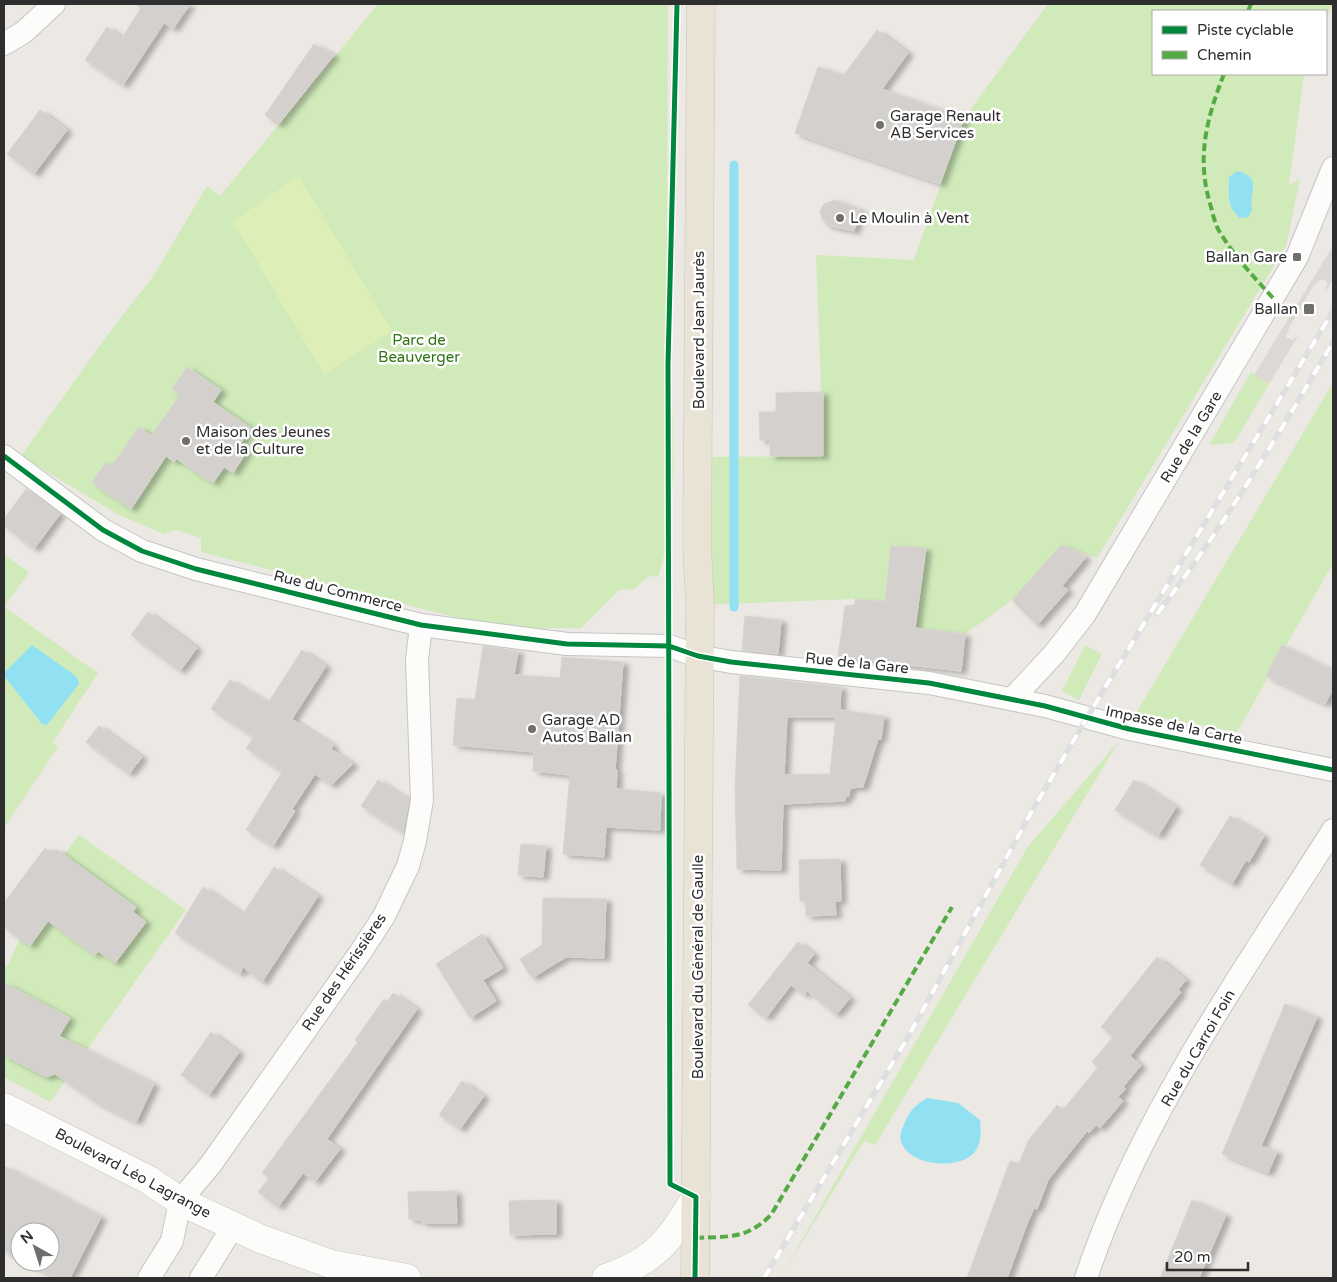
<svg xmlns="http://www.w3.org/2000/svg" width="1337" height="1282" viewBox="0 0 1337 1282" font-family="'Varela Round',sans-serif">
	<defs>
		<filter id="shadow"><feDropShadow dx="5.5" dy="3" stdDeviation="2.5" flood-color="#0004"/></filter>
	</defs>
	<rect width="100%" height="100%" fill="#ece8e4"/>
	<!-- green -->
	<path fill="#d0eaba" d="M378 4H668L667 228 674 467 668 541 658 577 649 576 634 589 619 590 581 628H498L201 552V538L176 530 164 534 117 514 21 456 106 337 152 278 207 186 220 196Z
		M1048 4H1333L1326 20V11H1153V74H1304L1289 185 1300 179 1286 246 1097 558 1061 545 1012 600 965 634 910 627 918 610 925 548 891 546 885 602 855 599 700 605 698 457 809 456V442H823L816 255 914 260 964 118Z
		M1251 372 1269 384 1234 443 1209 445Z
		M1333 383V563L1237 732 1136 713Z
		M4 555 29 572 4 607 98 673 53 742 58 747 4 828Z
		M1085 645 1102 654 1079 700 1062 691Z
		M1119 741 875 1145 864 1141 780 1278 1027 848Z
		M79 835 186 910 50 1102 4 1077V1055L40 1074 69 1018 4 984V965L7 966 20 939 48 921 95 955 146 922 133 912 136 907 64 855Z"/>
	<!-- pitch -->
	<path fill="#ddeeb7" d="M299 176 392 331 324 375 233 221Z"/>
	<!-- plaza -->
	<path fill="#dcd8d4" d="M1331 249 1333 250V279L1325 293 1327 282 1322 279 1314 285 1290 326 1286 337 1292 340 1298 336 1269 384 1254 375Z"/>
	<!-- water -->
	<path fill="#92e1f3" d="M1237 171C1264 178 1248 191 1252 210L1248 217 1240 218C1226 207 1229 193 1229 177Z
		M32 645 77 677 79 684 47 725 42 724 5 677V672Z
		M928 1098 958 1103 980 1120C981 1131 982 1143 974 1153 958 1170 912 1166 902 1144 898 1136 902 1129 905 1122 910 1110 917 1103 928 1098Z"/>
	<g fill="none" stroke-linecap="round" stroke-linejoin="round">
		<!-- stream -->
		<path stroke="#92e1f3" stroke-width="9" d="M734 165V607"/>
	</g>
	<!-- building -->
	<path fill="#d3d0cd" stroke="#d7d4d0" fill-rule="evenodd" filter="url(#shadow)" d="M135 4H190L173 29 164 23 123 85 85 60 107 27 122 38 141 8Z
		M877 30 908 53 882 89 964 118 940 184 795 133 818 67 844 75Z
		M314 44 334 55 278 125 265 115Z
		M40 110 67 130 34 174 7 154Z
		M835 200 861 210 854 231 827 225 822 219 820 211 824 204Z
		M187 367 221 390 213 402 251 428 239 446 247 451 233 473 224 467 213 483 177 459 174 462 166 456 131 509 92 482 106 462 112 466 139 427 151 436 180 395 172 389Z
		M823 392V456H770V440H760L759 412H776V393Z
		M26 489 60 514 34 549 4 526V519Z
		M1061 545 1086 557 1062 586 1068 590 1037 625 1012 600Z
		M891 546 926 548 915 628 965 634 961 671 838 657 845 606 855 605V599L885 602Z
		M148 612 197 648 180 671 131 635Z
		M745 616 781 620 778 654 742 650Z
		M1282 645 1333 671V689L1325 704 1266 676Z
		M483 646 518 651 514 675 560 678 562 657 623 662 615 770H617L616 789 661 793 660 830 606 827 604 857 563 854 570 775 533 771 534 752 453 745 457 698 475 700Z
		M302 650 326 666 292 719 333 745 331 749 353 764 331 785 315 774 292 809 295 811 273 846 246 830 282 772 246 748 254 737 211 709 230 680 268 703Z
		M740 676 841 687 840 710 884 716 881 739H878L863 787 850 788 849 796 845 797V801L783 804 781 870 737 869 735 788ZM787 717H836L830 774 784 775Z
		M99 726 142 757 129 774 86 742Z
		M378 780 409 800 403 833 361 806Z
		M1134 780 1176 807 1158 836 1115 810Z
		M1230 816 1264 836 1249 862 1246 860 1232 884 1200 865Z
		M521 844 546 846 543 877 518 875Z
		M45 848 52 853 56 849 136 907 133 912 146 922 115 963 98 951 95 955 48 921 30 946 4 927V903Z
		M840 859 841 901H835L836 915 806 916V901H800L799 860Z
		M274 867 318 896 262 982 243 967 240 974 175 933 203 887 243 914Z
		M543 898 606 899 604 958 566 957 532 978 520 959 542 945Z
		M482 934 503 968 483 980 496 1001 470 1018 436 964Z
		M798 942 814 954 807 963 850 998 836 1015 807 991 804 995 791 985 766 1018 748 1005Z
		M1157 957 1186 980 1178 990 1181 992 1130 1056 1141 1065 1123 1087 1126 1089 1118 1097 1123 1101 1100 1128 1096 1125 1089 1133 1087 1131 1048 1180 1037 1209 1034 1208 1027 1224 1007 1278H967L1010 1161 1019 1164 1028 1141 1057 1105 1063 1110 1098 1067 1092 1062 1113 1037 1101 1027Z
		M4 983 70 1018 59 1036 154 1084 136 1122 96 1102 55 1074 46 1077 4 1055Z
		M393 993 417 1009 327 1139 340 1149 315 1182 303 1173 278 1207 258 1192 269 1178 262 1173 358 1042 355 1040 384 999 387 1002Z
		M1285 1004 1317 1017 1261 1146 1277 1152 1268 1173 1222 1154Z
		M211 1032 239 1052 209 1095 181 1075Z
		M462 1081 484 1096 460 1129 439 1115Z
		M4 1166 101 1217 70 1278H57L25 1262H50V1232H20V1259L4 1251Z
		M456 1191 457 1223H422L421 1220 409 1219 408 1192Z
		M556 1200V1234L510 1235 509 1201Z
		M1192 1200 1226 1215 1199 1278H1160Z"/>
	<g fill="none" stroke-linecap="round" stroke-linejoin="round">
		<!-- street casing -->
		<g stroke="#c6c5c5" stroke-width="24">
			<path id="street" d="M4 44 24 32 54 4
				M4 456 103 530 142 551 196 569 421 625 567 644 669 646 698 656 731 662 929 683 1045 706 1129 729 1333 770
				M1012 699 1054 654 1085 614 1297 257 1333 168
				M149 1278 172 1241 180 1201 211 1164 360 953 384 916 408 866 415 841 422 800 417 660 421 625
				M201 1278 234 1225
				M1086 1278C1139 1118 1244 971 1333 830"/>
		</g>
		<!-- secondary casing -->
		<g stroke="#c6c5c5" stroke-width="29">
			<path id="secondary" d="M4 1107 147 1179 180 1201 261 1239 331 1264 407 1278
				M606 1278C657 1260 668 1242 696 1197"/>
		</g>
		<!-- primary casing -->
		<g stroke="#c6c5c4" stroke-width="29">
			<path id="primary" d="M695 1278 700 605 697 547 701 4"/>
		</g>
		<!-- street -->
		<use href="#street" stroke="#fcfcfb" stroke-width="22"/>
		<!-- secondary -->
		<use href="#secondary" stroke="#fcfcfb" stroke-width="28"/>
		<!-- primary -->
		<use href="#primary" stroke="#e9e3d5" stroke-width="28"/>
		<!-- rail casing -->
		<g stroke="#dedfe1" stroke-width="5.5">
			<path id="rail" d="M1157 614C1223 528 1278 435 1333 342
				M764 1278 908 1037 1032 811 1100 696 1333 311"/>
		</g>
		<!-- rail -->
		<use href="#rail" stroke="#fff" stroke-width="4" stroke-dasharray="11" stroke-linecap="butt"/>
		<!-- quiet -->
		<path stroke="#54ab44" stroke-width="4" stroke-dasharray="8 4" stroke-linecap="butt" d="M1248 11 1251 4
			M1224 74C1206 120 1196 159 1211 207 1213 215 1215 223 1218 229 1233 255 1253 276 1273 298
			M696 1238C729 1236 745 1240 771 1215L952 907"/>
		<!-- cycleway casing -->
		<g stroke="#fff" stroke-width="8">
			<path id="cycleway" d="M677 4 668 364 670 1184 696 1197 695 1278
				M4 456 103 530 142 551 196 569 421 625 567 644 669 646 698 656 731 662 929 683 1045 706 1129 729 1333 770"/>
		</g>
		<!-- cycleway -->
		<use href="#cycleway" stroke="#00873e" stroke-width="5"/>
	</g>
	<!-- markers -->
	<g fill="#706f6e" stroke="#fff" stroke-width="2">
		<circle cx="880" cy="125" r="5"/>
		<circle cx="840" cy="218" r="5"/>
		<rect x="1292" y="252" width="10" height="10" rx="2.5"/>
		<rect x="1303" y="303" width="12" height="12" rx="2.5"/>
		<circle cx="186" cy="441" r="5"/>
		<circle cx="532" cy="729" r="5"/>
	</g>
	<g text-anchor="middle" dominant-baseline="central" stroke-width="5" stroke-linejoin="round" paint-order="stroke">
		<!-- poi labels -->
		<g font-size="15" fill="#2e2e2e" stroke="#fff" text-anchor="start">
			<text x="890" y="116">Garage Renault<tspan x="890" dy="17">AB Services</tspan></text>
			<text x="850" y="218">Le Moulin à Vent</text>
			<text x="1287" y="257" text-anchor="end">Ballan Gare</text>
			<text x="1298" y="309" text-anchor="end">Ballan</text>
			<text x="196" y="432">Maison des Jeunes<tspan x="196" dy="17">et de la Culture</tspan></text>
			<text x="542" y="720">Garage AD<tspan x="542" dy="17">Autos Ballan</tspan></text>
		</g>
		<!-- street labels -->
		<g font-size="15" fill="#2e2e2e" stroke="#fff">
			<text transform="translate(699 330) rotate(-90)">Boulevard Jean Jaurès</text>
			<text transform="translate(1191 437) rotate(-59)">Rue de la Gare</text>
			<text transform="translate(338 591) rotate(14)">Rue du Commerce</text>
			<text transform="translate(857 663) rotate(6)">Rue de la Gare</text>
			<text transform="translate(1174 725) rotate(12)">Impasse de la Carte</text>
			<text transform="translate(698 967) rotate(-90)">Boulevard du Général de Gaulle</text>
			<text transform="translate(344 972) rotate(-56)">Rue des Hérissières</text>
			<text transform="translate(1198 1048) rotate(-60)">Rue du Carroi Foin</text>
			<text transform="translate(133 1173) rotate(28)">Boulevard Léo Lagrange</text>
		</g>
		<!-- park labels -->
		<g font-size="15" fill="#2f7514" stroke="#fff">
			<text x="419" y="340">Parc de<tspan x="419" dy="17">Beauverger</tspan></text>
		</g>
	</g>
	<!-- border -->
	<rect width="1337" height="1282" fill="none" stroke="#2e2e2e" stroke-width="10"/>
	<!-- legend -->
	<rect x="1152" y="10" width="175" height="65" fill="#ffffff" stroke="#ababab"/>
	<rect x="1162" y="26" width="25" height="8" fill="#00873e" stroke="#ababab"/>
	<text x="1197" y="35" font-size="15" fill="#2e2e2e">Piste cyclable</text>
	<rect x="1162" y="51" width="25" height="8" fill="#54ab44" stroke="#ababab"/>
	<text x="1197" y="60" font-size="15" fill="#2e2e2e">Chemin</text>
	<!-- north arrow -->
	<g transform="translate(35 1247) rotate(321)"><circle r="24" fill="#ffffff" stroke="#ababab"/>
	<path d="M0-4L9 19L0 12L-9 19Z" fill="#706f6e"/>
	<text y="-8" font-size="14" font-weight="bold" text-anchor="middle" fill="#2e2e2e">N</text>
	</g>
	<!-- scale -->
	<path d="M1167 1262v8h81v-8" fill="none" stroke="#2e2e2e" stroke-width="2.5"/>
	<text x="1174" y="1262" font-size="15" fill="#2e2e2e" stroke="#ffffff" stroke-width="4" paint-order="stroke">20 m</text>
</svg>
